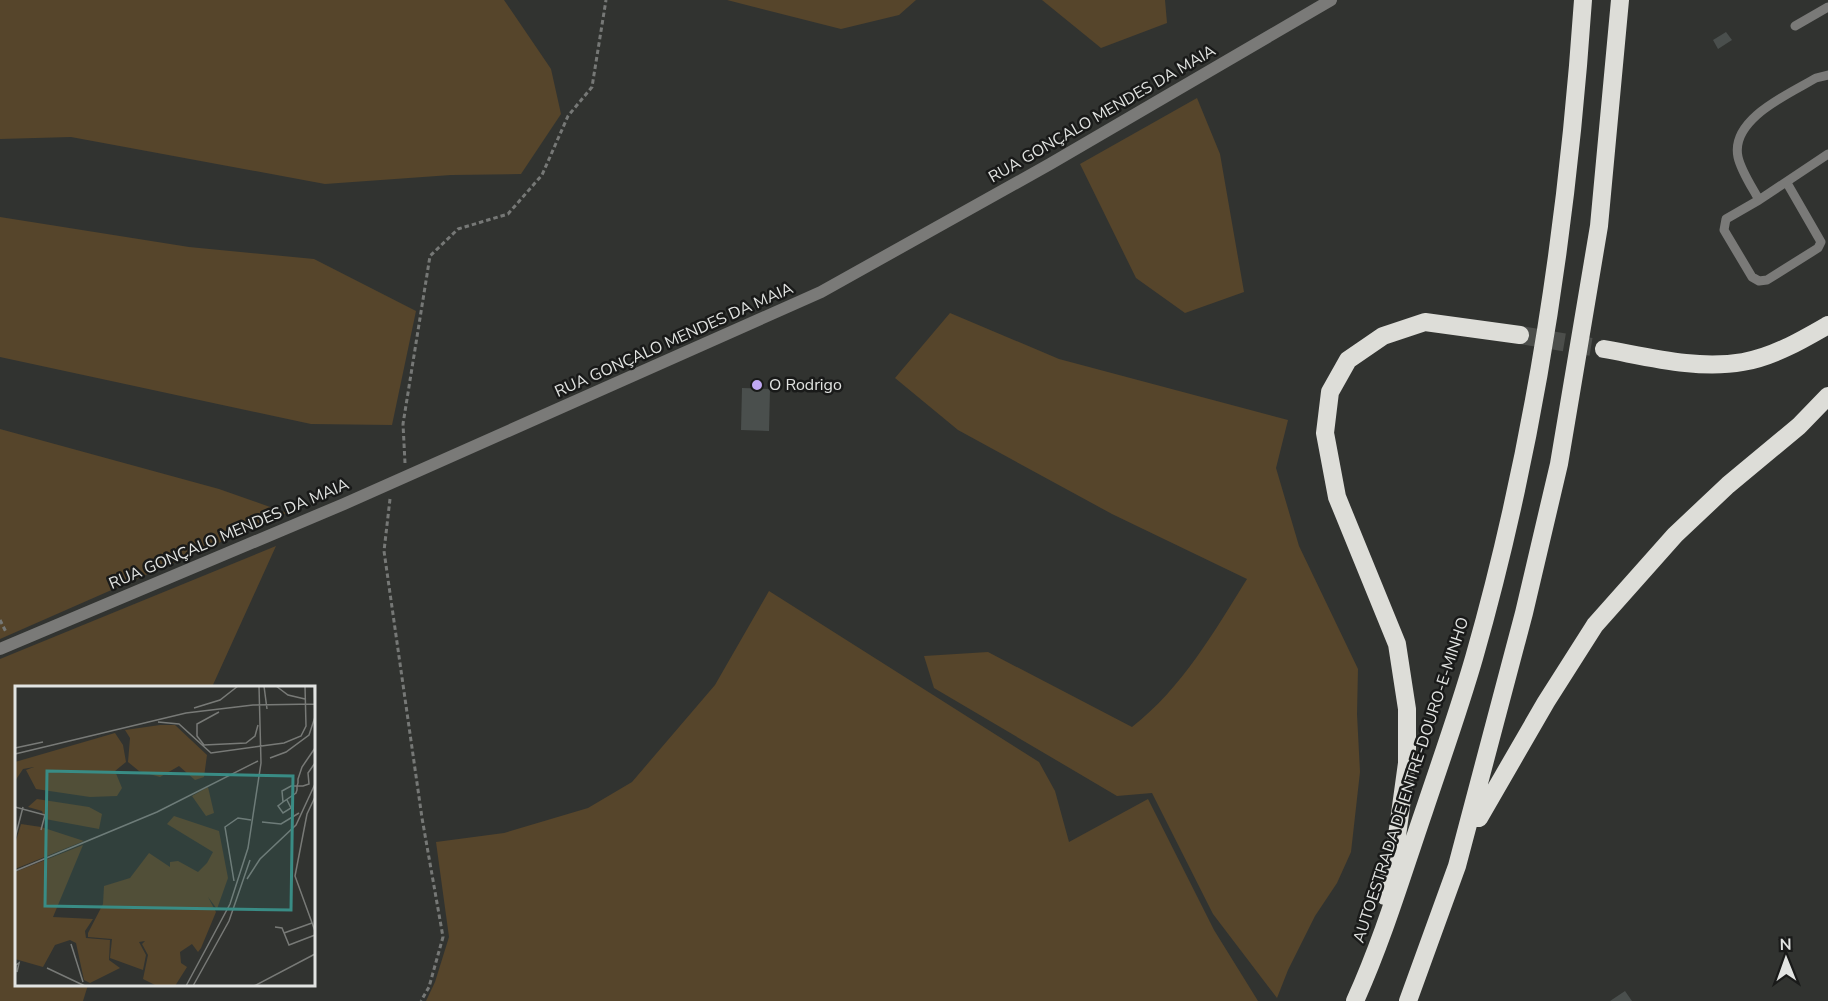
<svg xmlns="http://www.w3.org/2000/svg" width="1828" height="1001" viewBox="0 0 1828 1001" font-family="'Nunito Sans',sans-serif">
	<rect width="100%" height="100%" fill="#313330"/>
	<!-- green -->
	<path fill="#56452b" d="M0 0H504L551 69 561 114 521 174 451 175 325 184 71 137 0 139Z
		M727 0H916L899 15 841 29Z
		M1042 0H1165L1167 23 1101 48Z
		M1197 98 1220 154 1244 292 1185 313 1136 278 1080 164Z
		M0 217 189 247 314 259 416 311 392 425 311 424 0 357Z
		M950 313 1059 359 1288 420 1276 468 1299 546 1358 669 1357 714 1360 772 1351 852 1337 883 1315 916 1288 970 1277 998 1213 914 1152 793 1117 796 934 688 924 656 988 652 1132 727C1182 688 1214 632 1247 579L1112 514 958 430 895 378Z
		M0 429 219 489 287 513 0 639Z
		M276 546 212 687 16 688V984L88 985 83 1001H0V659Z
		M769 591 1039 762 1055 791 1069 842 1148 799 1214 930 1258 1001H426L435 982 449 937 436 842 504 833 588 808 632 782 715 685Z"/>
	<!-- building -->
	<path fill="#4a4f4d" d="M1726 32 1732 40 1718 49 1713 40Z
		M742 388 770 389 769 431 741 430Z
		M1625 991 1632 1001H1610Z"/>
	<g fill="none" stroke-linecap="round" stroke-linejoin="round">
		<!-- motorway-tunnel -->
		<path stroke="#4c4e4b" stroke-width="18" stroke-dasharray="18 9" stroke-linecap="butt" d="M1520 335 1604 349"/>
		<!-- path -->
		<path stroke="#767876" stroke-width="3" stroke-dasharray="4.5 3" stroke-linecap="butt" d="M405 463 403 424 430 256 458 229 508 214 542 175 568 116 592 87 606 0
			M390 499 384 551 422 818 443 937 429 987 421 1001
			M0 620 6 632"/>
		<!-- service -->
		<path stroke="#7a7a78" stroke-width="9" d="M1795 26 1828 7
			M1828 75 1816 78C1789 94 1730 119 1738 157 1741 171 1752 187 1759 200L1828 154
			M1759 200 1726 219 1724 230 1752 277 1759 281 1767 280 1818 248 1821 242 1787 183"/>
		<!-- tertiary -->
		<path stroke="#7a7a78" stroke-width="12" d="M0 649 344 504 821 292 1050 164 1331 0"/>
		<!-- motorway -->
		<path stroke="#ddddd8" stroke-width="18" d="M1604 349C1649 357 1697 370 1743 362 1773 357 1802 340 1828 325
			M1479 818 1546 702 1595 625 1675 535 1728 485 1799 426 1828 396
			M1385 896 1396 843 1407 763V709L1397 644 1337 497 1325 433 1330 392 1348 360 1383 336 1425 322 1520 335
			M1355 1001C1383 939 1402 875 1424 811 1441 760 1459 710 1474 658 1535 445 1568 221 1583 0
			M1408 1001 1457 866 1524 613 1559 464 1599 226 1620 0"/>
	</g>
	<!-- markers -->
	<circle fill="#c0a8f3" stroke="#191a19" stroke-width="2" cx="757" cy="385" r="6"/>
	<g text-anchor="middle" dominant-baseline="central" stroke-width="5" stroke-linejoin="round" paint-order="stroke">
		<!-- street labels -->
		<g font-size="16" fill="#e2e4e2" stroke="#191a19">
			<text transform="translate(1102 114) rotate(-30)">RUA GONÇALO MENDES DA MAIA</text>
			<text transform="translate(674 340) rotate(-24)">RUA GONÇALO MENDES DA MAIA</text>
			<text transform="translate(229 534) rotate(-23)">RUA GONÇALO MENDES DA MAIA</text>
			<text transform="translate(1411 780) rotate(-72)">AUTOESTRADA DE ENTRE-DOURO-E-MINHO</text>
		</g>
		<!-- poi labels -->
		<g font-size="16" fill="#e2e4e2" stroke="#191a19" text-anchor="start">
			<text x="769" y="385">O Rodrigo</text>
		</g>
	</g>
	<!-- overview -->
	<g transform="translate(15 686)">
		<rect width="300" height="300" fill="#313330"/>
		<path d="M145 39H160L192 69 189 91 180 94 164 80 145 91 124 85 113 76 115 52 110 44ZM100 47 108 59 111 76 100 85 107 102 102 110 75 111 21 103 11 84 19 81 8 83 0 95V76ZM193 101 199 127 191 130 177 110ZM22 113 74 121 87 128 84 143 30 133 27 125 13 121ZM159 130 204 145 213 192 202 223 193 211 201 226 186 262 183 266 177 258 165 266 166 277 172 281 160 300H142L128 293 133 269 127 258 130 255 124 256 131 269 128 284 95 272 97 253 73 251V247L88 218 89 200 115 192 134 167 155 181V176L163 175 183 186 192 177 198 166 152 138ZM6 138 26 141 69 155 0 183V158ZM68 159 38 231 78 233 70 245 71 252 95 254 94 274 105 282 75 297 69 294 61 257 55 254 40 259 28 281 0 273V186Z" fill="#56452b"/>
		<path fill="none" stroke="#787a77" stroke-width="1.5" d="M249 0 252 23M261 0 273 9 290 13M179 22 205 14 223 0M204 26 182 38V50L189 59 231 57 240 50 243 39M143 36 164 38 196 67 269 57 286 50 291 40 290 0M0 62 28 56M300 62 287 81 283 93V97L282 100V104L281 107 268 116 267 105 276 100H288L294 98 293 87 300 77M0 68 171 27 238 19 300 18M255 72 271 66 294 49 300 31 299 0M300 111 292 128 280 190 300 245M268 116 263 120 268 127 276 122 272 114M0 121 30 129 26 144M247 136 266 138 284 127M0 152 8 121M0 185 142 126 243 75M232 193 245 173 281 139 300 98M219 195 210 141 223 132 236 134M260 241 267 242 274 259 300 249M269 247 297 237M56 258 68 296M32 282 70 300M0 293 1 279 4 277 2 286M171 300 215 218 233 162 246 77 244 0M178 300 214 235 235 174M239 300 300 268"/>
		<path fill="#398c85" fill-opacity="0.15" stroke="#398c85" stroke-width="3" d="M32 85 278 90 276 224 30 220Z"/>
		<rect width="300" height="300" fill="none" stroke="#e2e4e2" stroke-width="3"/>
	</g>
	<!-- north arrow -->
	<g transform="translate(1786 959) rotate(359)" stroke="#191a19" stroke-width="4.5" paint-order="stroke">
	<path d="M0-4.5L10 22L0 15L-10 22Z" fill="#e2e4e2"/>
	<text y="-9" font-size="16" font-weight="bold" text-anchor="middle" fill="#e2e4e2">N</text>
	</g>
</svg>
